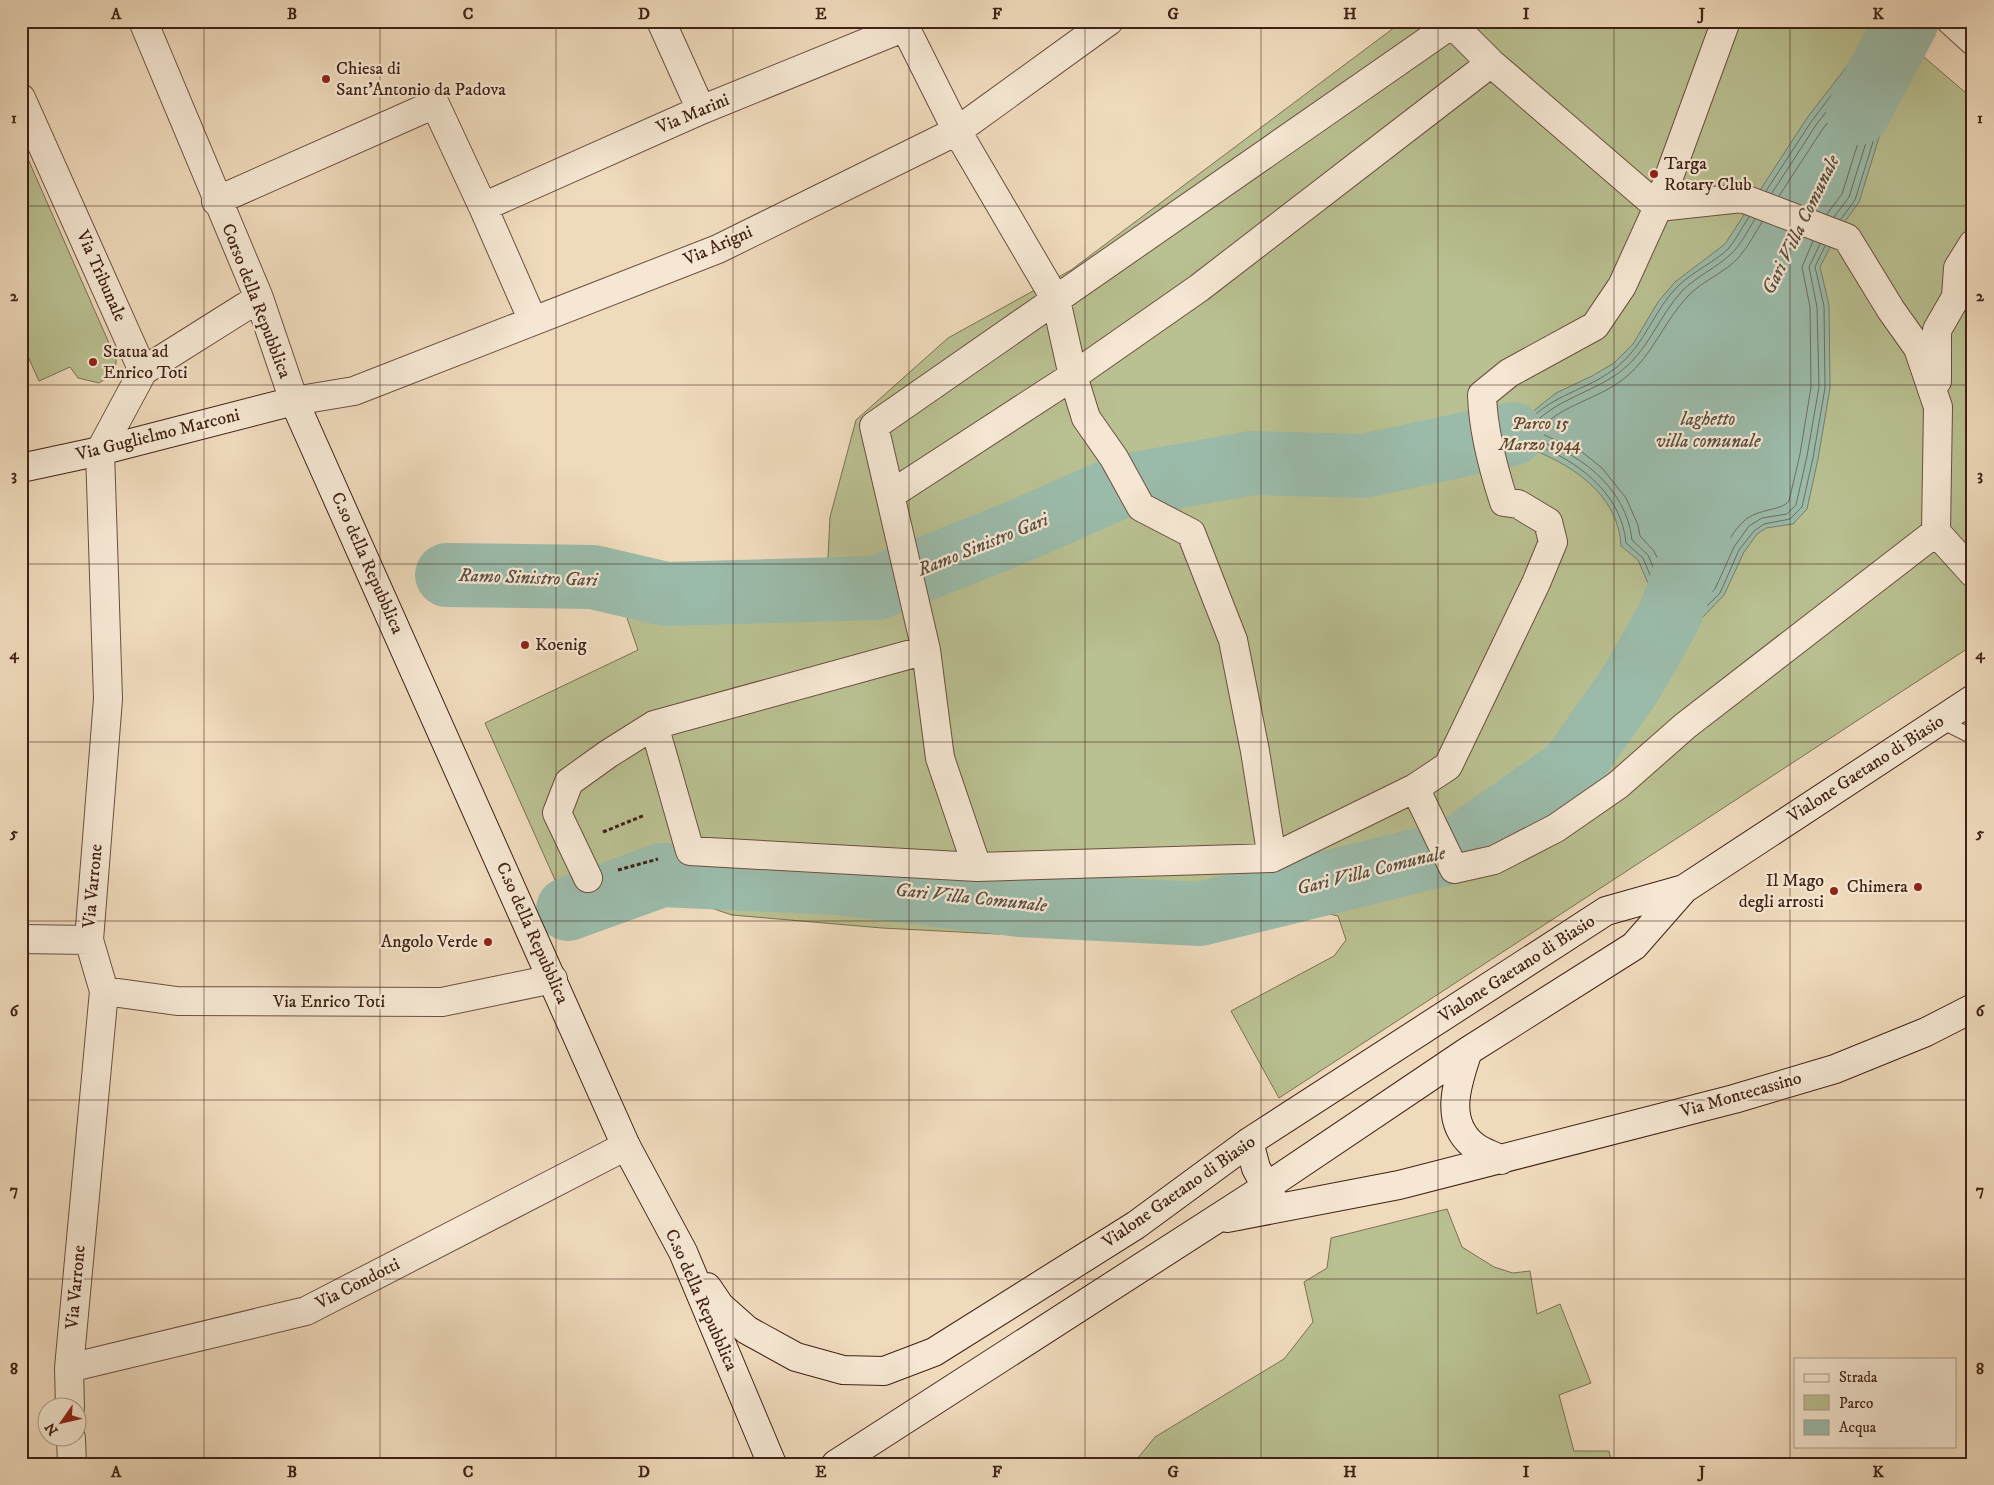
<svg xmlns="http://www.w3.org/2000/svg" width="1994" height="1485" viewBox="0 0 1994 1485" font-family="'IM FELL DW Pica',serif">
	<rect width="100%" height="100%" fill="#efdabc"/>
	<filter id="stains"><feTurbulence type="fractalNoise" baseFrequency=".004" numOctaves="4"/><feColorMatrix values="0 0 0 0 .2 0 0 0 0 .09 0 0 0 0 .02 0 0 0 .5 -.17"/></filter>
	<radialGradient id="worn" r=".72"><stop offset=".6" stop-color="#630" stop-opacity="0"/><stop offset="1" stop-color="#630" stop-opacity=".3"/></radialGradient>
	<!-- green -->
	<path fill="#b9c091" stroke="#7c7053" d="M1403 21H1882L1973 99V645L1279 1098 1231 1011 1334 956 1346 940 1338 916 1300 907 1191 944 882 928 732 915 687 900 568 909 485 723 638 650 627 618 708 579 828 558 830 517 856 420 948 338 1071 270Z
		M21 143 116 359C117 371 109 377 99 383L78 378 70 367 39 381 21 341Z
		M1447 1209 1462 1247 1494 1267 1513 1273 1530 1271 1537 1314 1560 1304 1591 1383 1559 1395 1574 1451H1609L1612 1464H1133L1155 1437 1284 1359 1313 1322 1304 1282 1327 1268 1331 1238Z"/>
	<!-- water -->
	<path fill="#9bbbaa" stroke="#777d6e" d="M1882 32C1887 33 1894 33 1899 35 1919 46 1904 73 1895 86L1859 202 1839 230 1820 267 1829 305 1830 388 1818 459 1807 509 1793 524 1766 528 1757 534 1744 552 1724 595 1700 620 1685 622 1669 617 1658 606 1638 560 1621 546C1619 500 1581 471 1543 454 1533 449 1525 450 1514 444L1512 434 1522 420 1556 393 1592 376 1614 363 1633 344 1658 302 1675 282 1725 244 1807 118 1868 39Z"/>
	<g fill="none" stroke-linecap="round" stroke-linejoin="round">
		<!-- shore -->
		<path stroke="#6e6e60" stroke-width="1" d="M1766 191 1811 122 1871 43 1883 37 1896 40 1903 47 1901 69 1891 84 1855 200 1841 219
			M1772 193 1816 125 1876 48 1883 43 1893 45 1897 50 1895 67 1885 82 1849 197 1834 217
			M1779 196 1822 130 1881 53 1888 52 1890 54 1888 64 1878 79 1842 194 1827 214
			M1749 217C1742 227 1736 240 1728 249 1713 263 1694 271 1679 285 1654 309 1645 345 1617 367 1583 394 1544 394 1518 435L1519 440C1527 446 1536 445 1544 448 1584 466 1622 497 1626 543L1643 558 1662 604 1672 613 1685 616 1698 615 1720 593 1739 550 1754 531 1764 524 1790 519 1802 507 1813 458 1825 388 1824 306 1815 267 1825 246
			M1755 219C1748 230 1741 245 1731 254 1716 268 1697 276 1682 291 1659 316 1648 351 1620 372 1589 395 1547 401 1525 435L1528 439C1576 448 1627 488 1632 540L1648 555 1667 600 1676 607 1686 610 1695 609 1715 589 1734 547 1749 526 1762 518 1787 514 1796 505 1807 456 1819 387 1817 307 1809 267 1820 244
			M1762 222C1755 233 1748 247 1739 257 1725 273 1703 280 1688 296 1664 321 1653 355 1626 377 1600 399 1562 404 1539 430L1540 433 1582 452 1602 468 1626 498 1638 525 1640 536 1654 551 1674 595 1679 600 1692 602C1720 577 1719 544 1744 521 1758 508 1782 511 1789 501L1800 454 1811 387 1810 307 1802 267 1813 241"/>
		<!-- river -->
		<path stroke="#9bbbaa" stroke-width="64" d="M1858 113 1907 21
			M447 575 593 577 666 594 877 588 1022 530 1119 487 1252 463 1364 466 1512 434
			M568 909 662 875 839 883 1020 905 1200 914 1452 852 1571 769 1630 685 1669 617 1699 535"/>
		<!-- lane casing -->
		<g stroke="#6c4f3f" stroke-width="16">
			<path id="lane" d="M1939 720 1973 737"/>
		</g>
		<!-- street casing -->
		<g stroke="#6c4f3f" stroke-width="30">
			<path id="street" d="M143 21 259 298 294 401 354 391 718 249 957 131 1109 21
				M661 21 701 110
				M902 21 957 131 1056 300 1073 376 1086 418 1114 458 1141 507 1191 533 1233 640 1255 751 1272 858
				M1951 21 1973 41
				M21 98 143 371 100 451 108 699 89 940 104 991 69 1368 70 1408
				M216 201 435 104 483 207 701 110 905 27
				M483 207 533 321
				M143 371 259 298
				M1937 381V330L1956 297 1958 268 1973 244
				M890 495 1073 376 1199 288 1491 63
				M926 650 654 725 690 851 977 867 1272 858 1415 788 1448 766 1536 583 1553 542 1548 522 1518 504 1504 502C1493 468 1483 431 1482 395L1509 373 1595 326 1622 286 1658 207 1726 21
				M1415 788 1454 869 1494 860 1556 828 1618 785 1685 726 1936 532 1973 573
				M977 867 940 758 926 650 874 426 1452 24 1491 63 1658 207 1742 198 1847 238 1891 310 1918 348 1938 407 1936 532
				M588 878 557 813 569 782 608 754 654 725
				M21 939 89 940
				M104 991 177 1001 442 1002 553 979
				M69 1368 306 1311 626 1146
				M71 1438 72 1464"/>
		</g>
		<!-- secondary casing -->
		<g stroke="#402115" stroke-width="30">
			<path id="secondary" d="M21 468 100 451 294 401 626 1146 683 1252 772 1464
				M1468 1051C1458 1081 1443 1120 1473 1145 1481 1152 1493 1155 1501 1160
				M1249 1142 1256 1168 1275 1203
				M1227 1218 1399 1185 1734 1099 1835 1069 1926 1032 1973 1008
				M707 1287 720 1306 747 1330 796 1357 843 1370 884 1371 934 1352 1136 1225 1249 1142 1606 911 1684 889
				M836 1464 1266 1187 1468 1051 1634 946 1684 889 1973 699"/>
		</g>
		<!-- path -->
		<path stroke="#402115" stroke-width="3" stroke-dasharray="4 2.5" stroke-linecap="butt" d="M603 832 645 815
			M618 870 658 859"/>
		<!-- lane -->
		<use href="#lane" stroke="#f5e7d3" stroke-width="14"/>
		<!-- street -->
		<use href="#street" stroke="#f5e7d3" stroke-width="28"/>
		<!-- secondary -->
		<use href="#secondary" stroke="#f5e7d3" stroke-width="28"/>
	</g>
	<!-- grid -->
	<path fill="none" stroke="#402115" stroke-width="1" stroke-opacity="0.55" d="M204 21V1464M380 21V1464M556 21V1464M733 21V1464M909 21V1464M1085 21V1464M1261 21V1464M1438 21V1464M1614 21V1464M1790 21V1464M21 206H1973M21 385H1973M21 564H1973M21 742H1973M21 921H1973M21 1100H1973M21 1279H1973"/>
	<!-- markers -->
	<g fill="#8f2418" stroke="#f5e7d3" stroke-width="2">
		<circle cx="326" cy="79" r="5"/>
		<circle cx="1654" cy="174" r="5"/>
		<circle cx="93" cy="362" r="5"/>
		<circle cx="525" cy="645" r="5"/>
		<circle cx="1918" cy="887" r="5"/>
		<circle cx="1834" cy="891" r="5"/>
		<circle cx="488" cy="942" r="5"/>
	</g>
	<g text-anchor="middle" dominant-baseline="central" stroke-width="4.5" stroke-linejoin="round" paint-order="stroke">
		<!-- poi labels -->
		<g font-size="18" fill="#402115" stroke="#f5e7d3" text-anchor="start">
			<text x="336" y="69">Chiesa di<tspan x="336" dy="21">Sant'Antonio da Padova</tspan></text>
			<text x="1664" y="164">Targa<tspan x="1664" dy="21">Rotary Club</tspan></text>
			<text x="103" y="352">Statua ad<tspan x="103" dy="21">Enrico Toti</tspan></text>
			<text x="535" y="645">Koenig</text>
			<text x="1824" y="881" text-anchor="end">Il Mago<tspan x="1824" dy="21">degli arrosti</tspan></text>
			<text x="1908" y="887" text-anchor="end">Chimera</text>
			<text x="478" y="942" text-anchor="end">Angolo Verde</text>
		</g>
		<!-- street labels -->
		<g font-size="18" fill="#402115" stroke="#f5e7d3">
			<text transform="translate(693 114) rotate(-23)">Via Marini</text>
			<text transform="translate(718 246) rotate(-24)">Via Arigni</text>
			<text transform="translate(101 276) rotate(66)">Via Tribunale</text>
			<text transform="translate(256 301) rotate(69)">Corso della Repubblica</text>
			<text transform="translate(158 435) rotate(-14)">Via Guglielmo Marconi</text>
			<text transform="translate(367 563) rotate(66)">C.so della Repubblica</text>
			<text transform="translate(1866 769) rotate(-33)">Vialone Gaetano di Biasio</text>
			<text transform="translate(93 886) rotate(-85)">Via Varrone</text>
			<text transform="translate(532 933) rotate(66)">C.so della Repubblica</text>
			<text transform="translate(1517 969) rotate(-33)">Vialone Gaetano di Biasio</text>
			<text x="329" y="1002">Via Enrico Toti</text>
			<text transform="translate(1741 1095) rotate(-16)">Via Montecassino</text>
			<text transform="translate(1179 1192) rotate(-35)">Vialone Gaetano di Biasio</text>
			<text transform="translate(358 1284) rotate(-27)">Via Condotti</text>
			<text transform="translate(76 1287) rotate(-85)">Via Varrone</text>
			<text transform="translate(701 1300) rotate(66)">C.so della Repubblica</text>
		</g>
		<!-- park labels -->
		<g font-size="18" font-style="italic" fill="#5e4934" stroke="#f5e7d3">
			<text x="1540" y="424">Parco 15<tspan x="1540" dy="21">Marzo 1944</tspan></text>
		</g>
		<!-- water labels -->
		<g font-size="19" font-style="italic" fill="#5b4f42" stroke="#f5e7d3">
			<text transform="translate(1801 225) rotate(-64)">Gari Villa Comunale</text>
			<text x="1708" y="419">laghetto<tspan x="1708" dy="22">villa comunale</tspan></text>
			<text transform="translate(983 545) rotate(-22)">Ramo Sinistro Gari</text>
			<text transform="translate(528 578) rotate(2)">Ramo Sinistro Gari</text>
			<text transform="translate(1371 871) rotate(-14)">Gari Villa Comunale</text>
			<text transform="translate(971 898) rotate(6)">Gari Villa Comunale</text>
		</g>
	</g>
	<!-- margin -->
	<rect width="1994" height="1485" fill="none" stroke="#efdabc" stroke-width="55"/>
	<!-- legend -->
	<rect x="1794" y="1358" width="162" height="90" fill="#f5e7d3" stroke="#ad9887"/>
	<rect x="1804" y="1374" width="25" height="8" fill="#f5e7d3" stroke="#ad9887"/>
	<text x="1839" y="1382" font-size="15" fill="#402115">Strada</text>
	<rect x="1804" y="1395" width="25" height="15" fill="#b9c091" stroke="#ad9887"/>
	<text x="1839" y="1408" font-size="15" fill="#402115">Parco</text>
	<rect x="1804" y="1420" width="25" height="15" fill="#9bbbaa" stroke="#ad9887"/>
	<text x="1839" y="1432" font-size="15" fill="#402115">Acqua</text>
	<!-- north arrow -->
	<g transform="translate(62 1422) rotate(236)"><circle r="24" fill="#f5e7d3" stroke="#ad9887"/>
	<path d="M0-4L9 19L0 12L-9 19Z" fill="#8f2418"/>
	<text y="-8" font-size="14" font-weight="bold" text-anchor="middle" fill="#402115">N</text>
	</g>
	<rect x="28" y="28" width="1938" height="1430" fill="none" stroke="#402115" stroke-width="2"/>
	<g font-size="16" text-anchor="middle" font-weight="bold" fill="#402115">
		<text x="116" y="19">A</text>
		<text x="292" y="19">B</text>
		<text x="468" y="19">C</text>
		<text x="644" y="19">D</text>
		<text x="821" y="19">E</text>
		<text x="997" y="19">F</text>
		<text x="1173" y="19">G</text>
		<text x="1350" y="19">H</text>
		<text x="1526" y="19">I</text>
		<text x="1702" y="19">J</text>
		<text x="1878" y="19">K</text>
		<text x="14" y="123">1</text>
		<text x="1980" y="123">1</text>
		<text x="14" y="301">2</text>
		<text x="1980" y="301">2</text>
		<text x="14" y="480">3</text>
		<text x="1980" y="480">3</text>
		<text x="14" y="659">4</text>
		<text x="1980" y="659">4</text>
		<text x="14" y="838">5</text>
		<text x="1980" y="838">5</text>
		<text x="14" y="1016">6</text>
		<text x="1980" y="1016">6</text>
		<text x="14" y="1195">7</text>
		<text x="1980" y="1195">7</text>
		<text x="14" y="1374">8</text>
		<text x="1980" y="1374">8</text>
		<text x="116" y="1477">A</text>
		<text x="292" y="1477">B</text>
		<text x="468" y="1477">C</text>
		<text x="644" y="1477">D</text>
		<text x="821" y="1477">E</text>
		<text x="997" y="1477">F</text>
		<text x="1173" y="1477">G</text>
		<text x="1350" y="1477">H</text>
		<text x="1526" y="1477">I</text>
		<text x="1702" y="1477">J</text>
		<text x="1878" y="1477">K</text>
	</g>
	<rect width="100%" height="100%" filter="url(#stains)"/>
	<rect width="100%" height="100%" fill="url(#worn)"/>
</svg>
